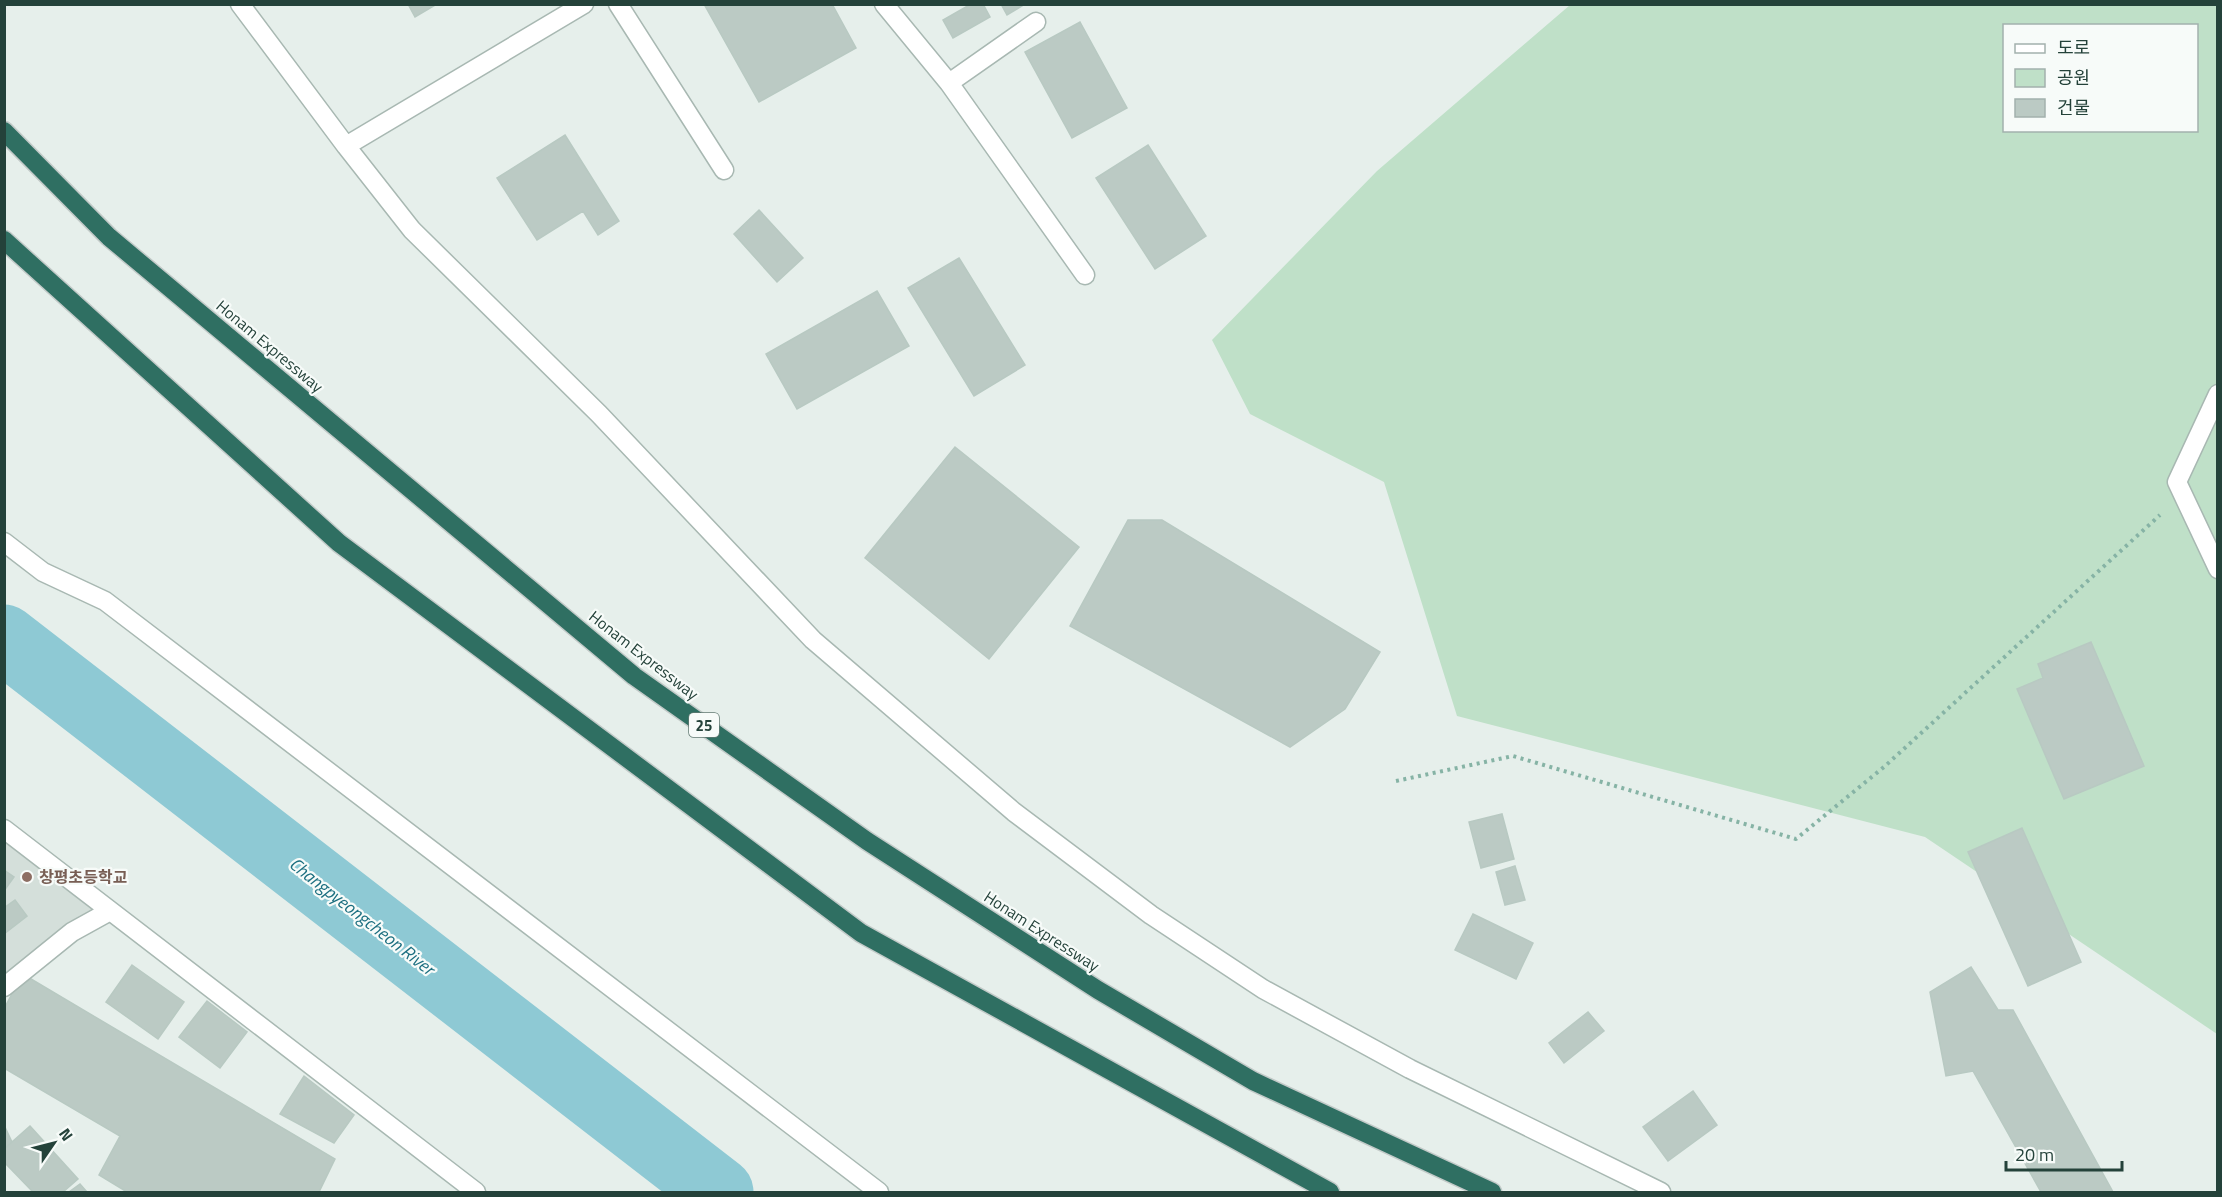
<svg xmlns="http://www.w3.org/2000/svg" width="2222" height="1197" viewBox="0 0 2222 1197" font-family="'Titillium Web','Noto Sans KR',sans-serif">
	<rect width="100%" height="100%" fill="#e6efeb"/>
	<!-- built -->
	<path fill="#d4dfda" d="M4 842 94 911 5 973H4Z"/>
	<!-- green -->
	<path fill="#bfe0c8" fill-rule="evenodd" d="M1570 5H2217V1034L1925 837 1457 716 1384 482 1250 414 1212 340 1377 171ZM2004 26H2196V130H2004Z"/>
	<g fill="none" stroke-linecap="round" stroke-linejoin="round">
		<!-- river -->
		<path stroke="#8ec9d4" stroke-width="69" d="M4 639 719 1192"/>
	</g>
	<!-- building -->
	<path fill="#bbcac4" stroke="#b8c9c2" stroke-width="1.5" d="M408 4H437L415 17Z
		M704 4H832L856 48 759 102Z
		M971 4H983L990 17 953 38 943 20Z
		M1001 4H1025L1007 15Z
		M1080 22 1127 108 1072 138 1025 52Z
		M565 135 619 221 598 235 583 211 537 240 497 178Z
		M1148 145 1206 236 1155 269 1096 178Z
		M759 210 803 258 777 282 734 234Z
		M959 258 1025 365 974 396 908 288Z
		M877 291 909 346 797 409 766 354Z
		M955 447 1079 547 989 659 865 558Z
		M1128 520H1162L1380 652 1345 709 1290 747 1070 626Z
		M2091 642 2144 766 2064 799 2017 689 2043 678 2038 664Z
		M1502 814 1514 859 1481 868 1469 822Z
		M2022 828 2081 962 2028 986 1968 852Z
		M1515 866 1525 900 1505 905 1496 872Z
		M4 870 14 877 4 891Z
		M15 900 27 916 4 934V908Z
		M1473 914 1533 943 1516 979 1455 950Z
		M132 965 184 1002 158 1039 106 1002Z
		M1971 967 1998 1010H2013L2113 1192H2041L1973 1071 1946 1076 1930 992Z
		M31 979 335 1159 319 1192H127L99 1175 120 1136 4 1068V1009L14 990Z
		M207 1001 247 1032 220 1068 179 1037Z
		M1588 1012 1604 1031 1564 1063 1549 1043Z
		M304 1076 354 1115 334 1143 280 1114Z
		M1693 1091 1717 1125 1668 1161 1643 1127Z
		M4 1125 12 1142 4 1149Z
		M30 1126 78 1179 63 1192H33L4 1162V1149Z
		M80 1184 87 1192H69Z"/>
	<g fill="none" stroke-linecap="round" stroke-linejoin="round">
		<!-- minor casing -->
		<g stroke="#a8b8b2" stroke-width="21">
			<path id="minor" d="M240 4 346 146
				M584 4 346 146 412 230 599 414 813 640 1014 812 1151 915 1263 989 1410 1069 1661 1192
				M618 4 724 170
				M884 4 949 83 1085 275
				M949 83 1036 22
				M2218 394 2177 482 2218 569
				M4 542 43 572 105 601 879 1192
				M4 829 476 1192
				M4 987 72 932 110 911"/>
		</g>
		<!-- highway casing -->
		<g stroke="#c2cac8" stroke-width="21">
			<path id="highway" d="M4 131 109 237 634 676 867 841 1098 990 1253 1081 1492 1192
				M4 240 339 543 861 933 1330 1192"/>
		</g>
		<!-- path -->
		<path stroke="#86b3a5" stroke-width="4" stroke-dasharray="3 4.5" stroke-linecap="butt" d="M1396 781 1513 756 1796 839 1884 767 2160 515"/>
		<!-- minor -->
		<use href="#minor" stroke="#fff" stroke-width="18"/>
		<!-- highway -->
		<use href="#highway" stroke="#2f6f62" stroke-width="18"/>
	</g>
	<!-- markers -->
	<circle fill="#8d6e63" stroke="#f7fbf9" stroke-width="2" cx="27" cy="877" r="6"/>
	<g text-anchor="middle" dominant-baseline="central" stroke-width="4.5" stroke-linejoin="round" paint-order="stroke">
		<!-- shield labels -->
		<rect fill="#f7fbf9" stroke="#637a73" stroke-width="1.5" x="689" y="713" width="30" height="24" rx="4.5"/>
		<g font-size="15" font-weight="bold" fill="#24423a">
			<text x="704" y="725">25</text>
		</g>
		<!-- street labels -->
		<g font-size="16" fill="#24423a" stroke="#f7fbf9">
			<text transform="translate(270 346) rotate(40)">Honam Expressway</text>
			<text transform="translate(644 655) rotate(38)">Honam Expressway</text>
			<text transform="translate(1042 931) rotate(33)">Honam Expressway</text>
		</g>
		<!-- education labels -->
		<g font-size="16" font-weight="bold" fill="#785e54" stroke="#f7fbf9" text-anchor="start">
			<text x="39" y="877">창평초등학교</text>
		</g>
		<!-- water labels -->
		<g font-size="18" font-style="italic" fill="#1c6f80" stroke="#f7fbf9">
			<text transform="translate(362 916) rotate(38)">Changpyeongcheon River</text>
		</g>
	</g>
	<!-- border -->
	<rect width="2222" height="1197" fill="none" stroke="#24423a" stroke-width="12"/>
	<!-- legend -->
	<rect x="2003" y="24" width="195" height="108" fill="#f7fbf9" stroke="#a3b1ad" stroke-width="1.5"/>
	<rect x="2015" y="44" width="30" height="9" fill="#ffffff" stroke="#a3b1ad" stroke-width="1.5"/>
	<text x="2057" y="54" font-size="18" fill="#24423a">도로</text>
	<rect x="2015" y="69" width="30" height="18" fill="#bfe0c8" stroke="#a3b1ad" stroke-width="1.5"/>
	<text x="2057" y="84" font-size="18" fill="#24423a">공원</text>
	<rect x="2015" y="99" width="30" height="18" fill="#bbcac4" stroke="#a3b1ad" stroke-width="1.5"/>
	<text x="2057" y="114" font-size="18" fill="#24423a">건물</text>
	<!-- north arrow -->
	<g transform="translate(54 1143) rotate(55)" stroke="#f7fbf9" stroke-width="4.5" paint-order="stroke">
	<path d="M0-4.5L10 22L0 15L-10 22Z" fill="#24423a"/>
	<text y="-9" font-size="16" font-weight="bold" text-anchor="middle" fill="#24423a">N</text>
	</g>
	<!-- scale -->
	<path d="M2006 1161v9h116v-9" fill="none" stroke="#24423a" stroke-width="3"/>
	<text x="2015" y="1161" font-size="18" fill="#24423a" stroke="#f7fbf9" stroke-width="4.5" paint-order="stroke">20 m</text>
</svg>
